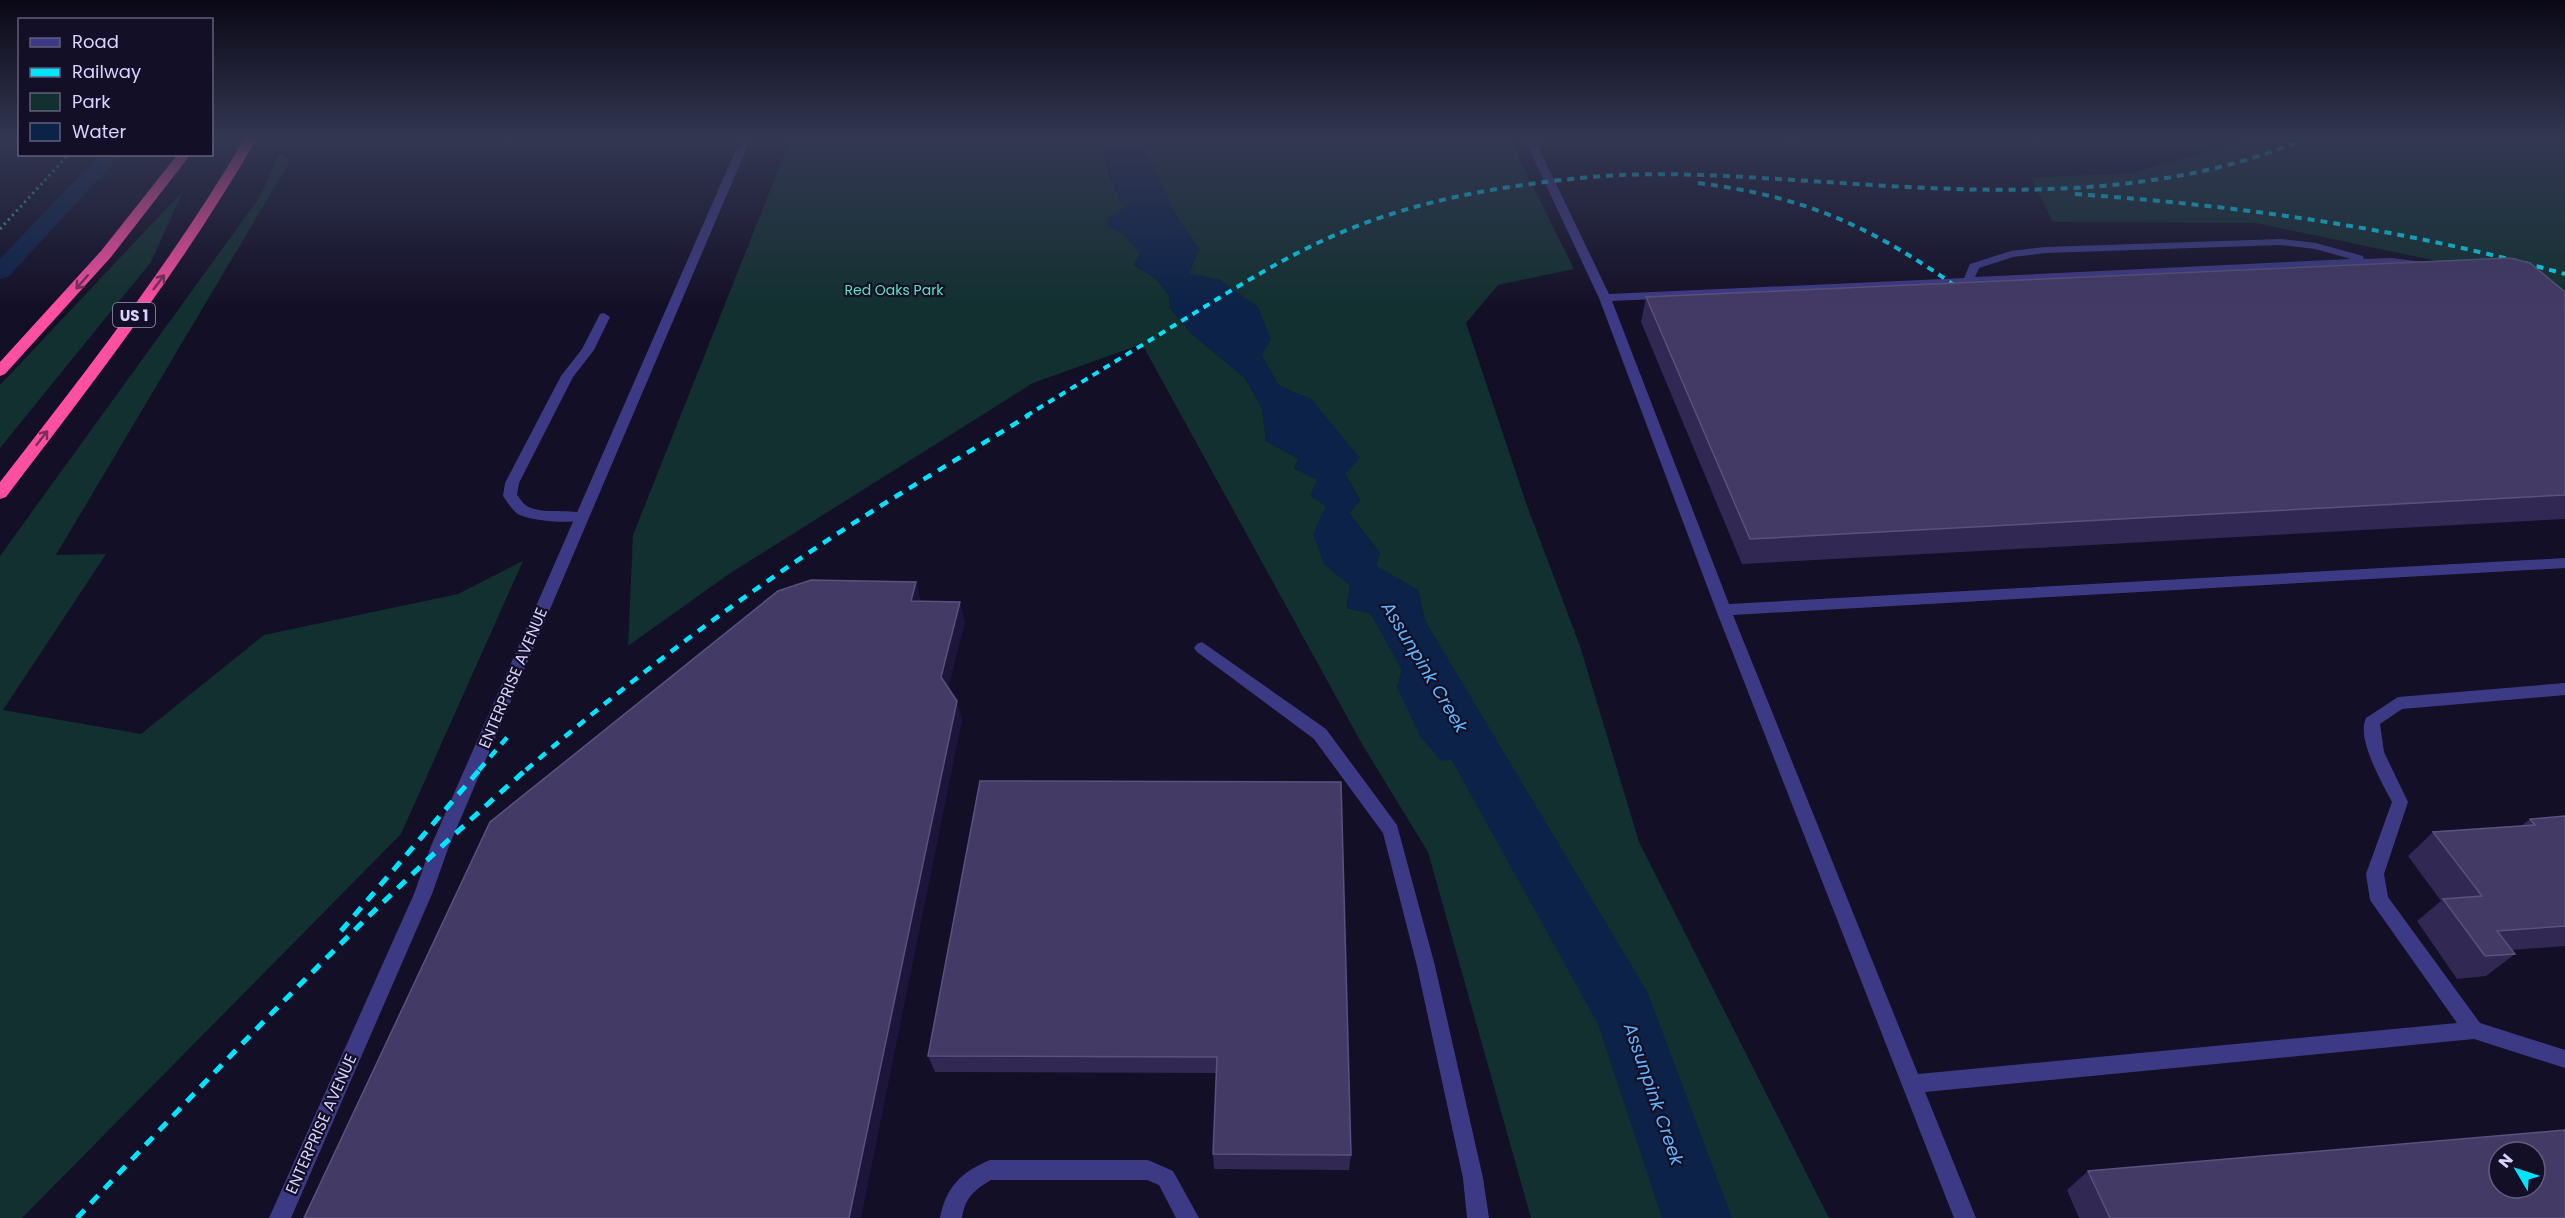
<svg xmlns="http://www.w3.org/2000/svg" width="2565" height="1218" viewBox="0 0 2565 1218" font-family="Poppins,sans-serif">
	<rect width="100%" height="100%" fill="#130f26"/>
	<!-- green -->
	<path fill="#12302f" d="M791 138H1099L1110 177 1127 207 1107 226 1124 234 1140 254 1134 265 1155 278 1169 295V307L1191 333 1245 378 1262 408 1266 441 1299 459 1294 468 1318 480 1326 506 1324 564 1350 585 1347 608 1370 613 1405 661 1397 687 1464 758 1430 693 1440 652 1424 618 1418 590 1375 566 1380 553 1349 513 1360 500 1345 474 1312 400 1278 385 1220 280 1189 274 1199 248 1178 220 1140 138H1418L1416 140 1423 138H1509L1574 269 1498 285 1466 323 1526 503 1580 646 1639 842 1829 1218H1531L1428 852 1362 744 1142 344 1033 383 729 574 628 646 633 535Z
		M2257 138H2565V297L2485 271 2256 223 2053 222 2031 178 2132 173Z
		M280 153 290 161 56 555 106 554 3 710 141 734 264 635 458 594 523 561 401 834 22 1218H0V556L259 198Z
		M183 191 151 262 0 448V385Z"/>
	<!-- water -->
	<path fill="#0c2248" d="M1099 138H1140L1178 220 1199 248 1189 274 1220 280 1258 307 1271 339 1262 355 1278 385 1312 400 1360 458 1345 474 1360 500 1349 513 1380 553 1376 566 1418 590 1424 618 1440 652 1430 693 1465 757 1441 761 1420 736 1397 687 1405 661 1370 613 1347 608 1350 585 1324 564 1313 534 1326 506 1310 496 1317 480 1294 468 1299 459 1266 441 1262 408 1245 378 1191 333 1169 307V295L1155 278 1134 265 1140 254 1124 234 1107 227V219L1126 207 1119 200Z"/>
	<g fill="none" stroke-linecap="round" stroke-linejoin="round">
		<!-- canal -->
		<path fill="#0c2248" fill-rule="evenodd" d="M100 154H122L8 277 0 279V259Z"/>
		<!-- river -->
		<path fill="#0c2248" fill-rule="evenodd" d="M1399 602 1417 607 1648 993 1732 1218H1662L1598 1024 1374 620 1381 607Z"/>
		<!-- path -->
		<path stroke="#2fb8b0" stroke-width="3" stroke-dasharray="2 4" stroke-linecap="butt" d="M0 229 69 154"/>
		<!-- service -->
		<path fill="#3d3a85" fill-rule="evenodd" d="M1524 138H1534L1609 294 1964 278 1970 264 2011 251 2045 247 2281 239 2316 243 2363 256 2364 259 2392 258 2431 263 2433 265 2427 268 2392 264 1612 301 1729 604 2565 558V568L1733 615 1918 1074 2457 1023 2370 900 2366 874 2392 802C2382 783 2356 738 2366 718L2398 697 2565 683V695L2402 709 2380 724 2384 752 2408 802 2384 874 2388 897 2480 1023 2565 1050V1068L2474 1039 1925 1092 1976 1218H1954L1716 610 1599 298ZM2281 245 2315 249 2351 259 1975 277 1979 268 2013 257 2045 253Z
			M604 313 610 317 594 350 573 377 519 483 517 495C520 498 523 504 527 506 542 516 579 506 588 517 581 526 529 521 518 514 513 511 507 502 503 496L505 483 561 376 582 349 600 314Z
			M1202 642 1326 729 1397 825 1435 966 1483 1178 1489 1218H1467L1463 1178 1417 966 1383 833 1314 739 1197 652 1194 648 1197 644Z
			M990 1160H1148L1173 1171 1199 1218H1176L1159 1185 1147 1180H991C974 1190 965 1198 962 1218H940C946 1187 961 1172 990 1160Z"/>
		<!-- minor -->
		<path fill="#3d3a85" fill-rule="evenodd" d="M741 138H751L449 846 432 894 291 1218H269L414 894 431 846Z"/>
		<!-- motorway -->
		<path fill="#ff4fa3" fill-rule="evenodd" d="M245 138H257C184 265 95 380 6 497L0 499V482C87 370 173 260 245 138Z
			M178 154H191L111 257 5 374 0 376V362L101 251Z"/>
		<!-- rail-far2 -->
		<path stroke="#00e5ff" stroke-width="4" stroke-dasharray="7 6" stroke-linecap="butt" d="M1698 183C1809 197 1874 228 1964 292
			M2075 194C2244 206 2401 228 2565 274
			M1026 416C1082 382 1137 348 1193 314 1243 283 1293 252 1347 230 1418 201 1495 187 1571 179 1655 169 1742 177 1827 182 1986 193 2157 202 2307 138"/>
		<!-- rail-far1 -->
		<path stroke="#00e5ff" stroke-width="4.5" stroke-dasharray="9 8" stroke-linecap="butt" d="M479 770 510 734
			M526 770C627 682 734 601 846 528 906 489 968 453 1029 415"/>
		<!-- rail -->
		<path stroke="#00e5ff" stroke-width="5" stroke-dasharray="11 9" stroke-linecap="butt" d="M341 931 481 768
			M77 1218C222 1063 368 909 528 768"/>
	</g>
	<!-- wall -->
	<path fill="#312854" d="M1779 138H1799L1793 143Z
		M2565 292V519L1742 564 1641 322 1646 297Z
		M980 781 1351 1155 1349 1170 1214 1169 1213 1154 1216 1073 935 1072 928 1056Z
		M2565 816V946L2512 950 2515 954 2486 976 2457 979 2417 921 2441 901 2408 856 2433 832 2521 826 2530 819Z
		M2088 1171 2565 1218H2079L2067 1190Z"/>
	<!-- shaded-wall -->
	<path fill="#1d163a" d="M1794 138H1799L1793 143Z
		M916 582 921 601H911Z
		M960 602 965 622 946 696 941 677Z
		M957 701 962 720 861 1218H849Z"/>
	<!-- building -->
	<path fill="#433a66" stroke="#5a527e" stroke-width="1.5" fill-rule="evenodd" d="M2509 258 2530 263 2565 292V495L1750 539 1646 297Z
		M811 580 916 582 911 601 960 602 941 677 957 701 849 1218H304L490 822 778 591Z
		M980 781 1341 782 1351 1155 1213 1154 1217 1057 928 1056Z
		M2565 816V926L2497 931 2515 954 2485 956 2443 899 2482 896 2433 832 2535 825 2530 819Z
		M2565 1130V1218H2110L2088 1171ZM2499 1152H2535V1188H2499Z"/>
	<!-- one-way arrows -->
	<defs><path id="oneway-shaft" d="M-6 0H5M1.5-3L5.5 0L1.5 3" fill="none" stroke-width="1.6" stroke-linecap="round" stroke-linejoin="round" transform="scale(1.5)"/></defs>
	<g stroke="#7d2c5e">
		<use href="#oneway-shaft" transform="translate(82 282) rotate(131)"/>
		<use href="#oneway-shaft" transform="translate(159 282) rotate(-53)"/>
		<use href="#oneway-shaft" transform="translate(42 438) rotate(-52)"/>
	</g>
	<!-- sky -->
	<linearGradient id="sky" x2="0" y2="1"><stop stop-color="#0a0815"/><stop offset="0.45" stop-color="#333752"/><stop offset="1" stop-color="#333752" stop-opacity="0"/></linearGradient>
	<rect width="2565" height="308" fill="url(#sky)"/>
	<g text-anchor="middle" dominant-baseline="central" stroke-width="4.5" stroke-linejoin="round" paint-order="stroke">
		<!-- far-park labels -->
		<g font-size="14" fill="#5fe0c0" stroke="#130f26">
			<text x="894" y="290">Red Oaks Park</text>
		</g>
		<!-- shield labels -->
		<rect fill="#130f26" stroke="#9e99be" stroke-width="1.5" x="113" y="303" width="42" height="24" rx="4.5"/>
		<g font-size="15" font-weight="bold" fill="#d9d4ff">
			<text x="134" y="315">US 1</text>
		</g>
		<!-- street labels -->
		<g font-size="16" fill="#d9d4ff" stroke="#130f26">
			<text transform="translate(513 678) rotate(-67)">ENTERPRISE AVENUE</text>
			<text transform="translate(321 1124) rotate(-66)">ENTERPRISE AVENUE</text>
		</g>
		<!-- water labels -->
		<g font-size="18" font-style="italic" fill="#62b6ff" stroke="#130f26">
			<text transform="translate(1425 667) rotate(59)">Assunpink Creek</text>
			<text transform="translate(1654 1094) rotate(71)">Assunpink Creek</text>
		</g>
	</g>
	<!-- legend -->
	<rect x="18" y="18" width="195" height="138" fill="#130f26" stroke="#625e7d" stroke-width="1.5"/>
	<rect x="30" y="38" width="30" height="9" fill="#3d3a85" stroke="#625e7d" stroke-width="1.5"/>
	<text x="72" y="48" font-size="18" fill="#d9d4ff">Road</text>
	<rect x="30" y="68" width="30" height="9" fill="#00e5ff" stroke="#625e7d" stroke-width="1.5"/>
	<text x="72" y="78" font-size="18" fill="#d9d4ff">Railway</text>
	<rect x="30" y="93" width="30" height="18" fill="#12302f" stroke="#625e7d" stroke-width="1.5"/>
	<text x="72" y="108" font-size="18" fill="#d9d4ff">Park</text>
	<rect x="30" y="123" width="30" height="18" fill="#0c2248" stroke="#625e7d" stroke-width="1.5"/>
	<text x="72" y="138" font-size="18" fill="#d9d4ff">Water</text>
	<!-- north arrow -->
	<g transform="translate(2517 1170) rotate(309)"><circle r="28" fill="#130f26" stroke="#625e7d" stroke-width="1.5"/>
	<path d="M0-4.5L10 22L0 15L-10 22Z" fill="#00e5ff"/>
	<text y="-9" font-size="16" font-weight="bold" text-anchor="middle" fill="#d9d4ff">N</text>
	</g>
</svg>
